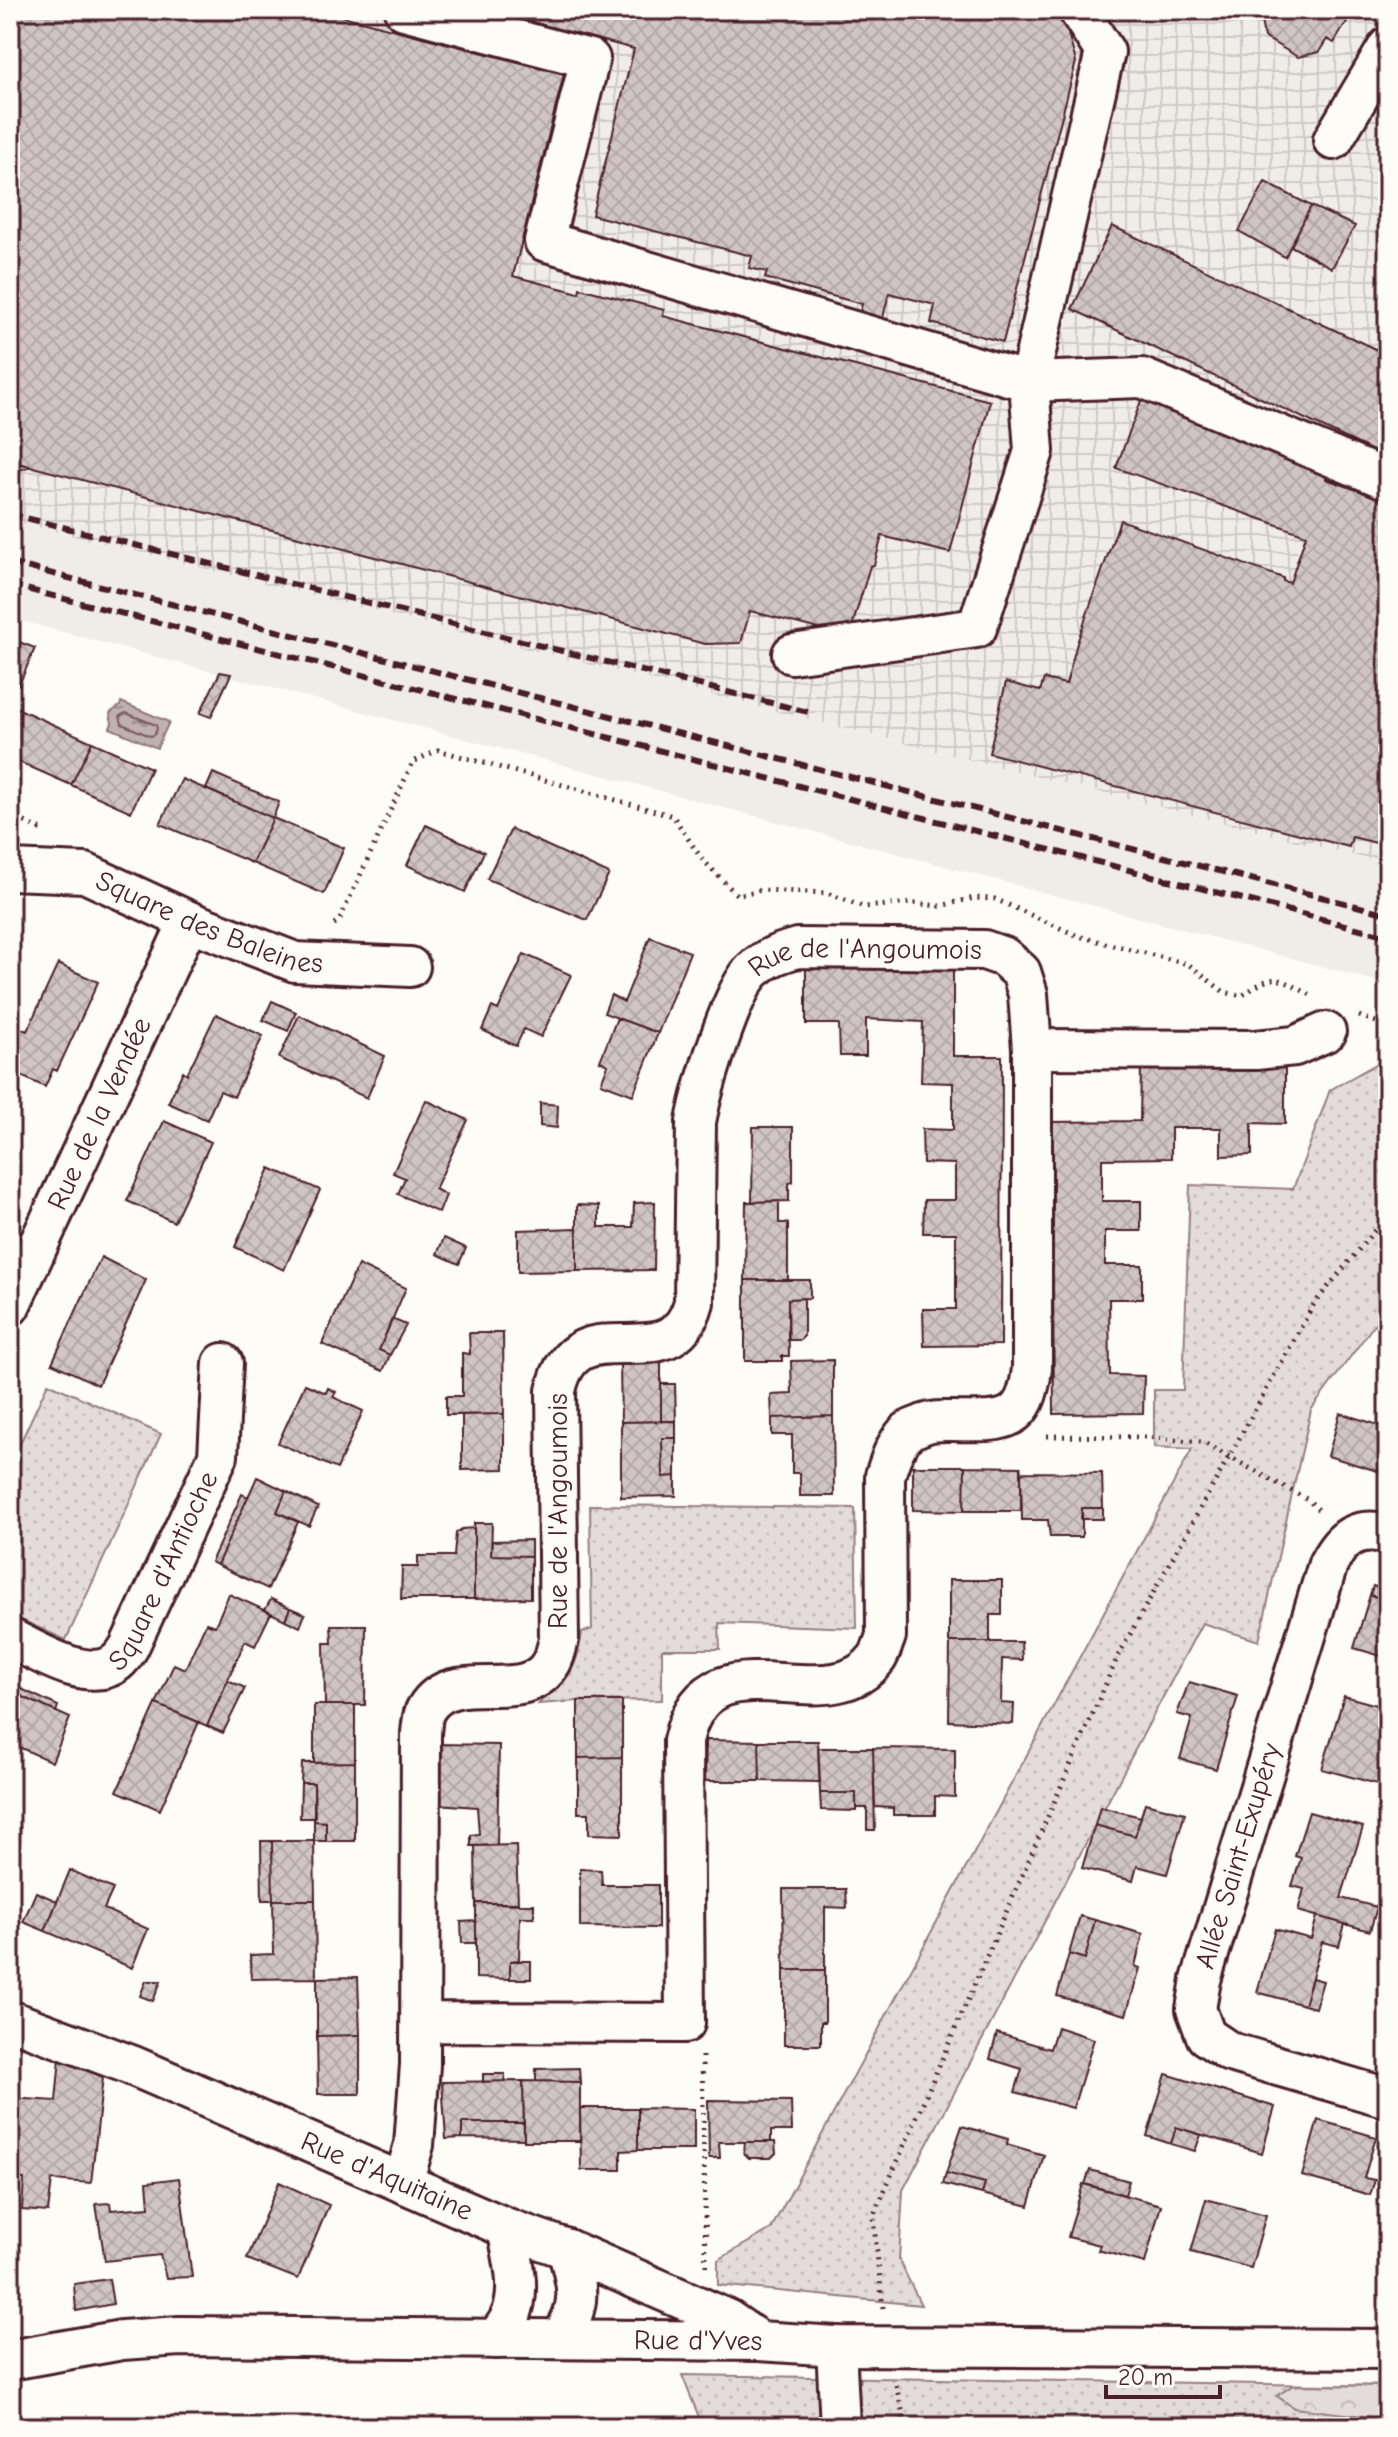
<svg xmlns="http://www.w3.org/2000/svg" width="1398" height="2437" viewBox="0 0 1398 2437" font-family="'Comic Neue',sans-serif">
	<defs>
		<pattern id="industrial-grid" width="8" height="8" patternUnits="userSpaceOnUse" patternTransform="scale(2)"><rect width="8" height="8" fill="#f0ece8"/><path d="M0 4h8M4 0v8" fill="none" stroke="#cfcac7"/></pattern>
		<pattern id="grass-dots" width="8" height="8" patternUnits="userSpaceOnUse" patternTransform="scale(2)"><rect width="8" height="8" fill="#e3dcda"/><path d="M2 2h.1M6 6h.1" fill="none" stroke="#c4bcbb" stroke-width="1.8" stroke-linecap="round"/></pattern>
		<pattern id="forest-crowns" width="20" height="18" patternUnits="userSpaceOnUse" patternTransform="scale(2)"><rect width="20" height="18" fill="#e3dcda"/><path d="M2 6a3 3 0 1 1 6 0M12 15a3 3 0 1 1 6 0" fill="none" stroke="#c4bcbb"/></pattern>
		<pattern id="water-ripples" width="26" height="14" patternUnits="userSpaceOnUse" patternTransform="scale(2)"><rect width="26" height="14" fill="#c0b1b1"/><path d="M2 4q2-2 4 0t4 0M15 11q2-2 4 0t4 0" fill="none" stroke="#9e8f90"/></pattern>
		<pattern id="building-cross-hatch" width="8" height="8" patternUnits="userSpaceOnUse" patternTransform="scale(2)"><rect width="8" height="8" fill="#d0c5c4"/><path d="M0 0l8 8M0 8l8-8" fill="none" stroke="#b4a9a9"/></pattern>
	</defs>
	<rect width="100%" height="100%" fill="#fdfcf7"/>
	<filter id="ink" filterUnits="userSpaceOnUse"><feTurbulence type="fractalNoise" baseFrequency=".0125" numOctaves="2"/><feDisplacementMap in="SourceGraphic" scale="16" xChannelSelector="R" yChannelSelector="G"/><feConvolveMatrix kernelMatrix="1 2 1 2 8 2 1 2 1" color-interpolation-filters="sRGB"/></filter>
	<g filter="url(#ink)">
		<!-- built -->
		<path fill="#f0ece8" d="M10 520 1388 864V984L10 618Z"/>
		<!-- industrial -->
		<path fill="url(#industrial-grid)" d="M10 10H1388V864L10 520Z"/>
		<!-- grass -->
		<path fill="url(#grass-dots)" stroke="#967e82" stroke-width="2" d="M1388 1014V1306L1311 1410 1259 1641 1202 1623 903 2190 899 2260 921 2305 718 2285V2260L771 2229 1192 1449 1154 1447V1390H1183L1190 1185 1293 1189 1330 1090 1383 1060Z
			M48 1383 161 1434 66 1640 10 1615V1465Z
			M590 1505 855 1508 857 1628 719 1623 720 1649H662V1700L578 1701 538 1704C569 1677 575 1676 582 1633L592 1629Z
			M682 2375 1388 2386V2427H703Z"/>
		<!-- forest -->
		<path fill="url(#forest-crowns)" stroke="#967e82" stroke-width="2" d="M1293 2385 1388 2386V2419L1294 2408 1277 2396Z"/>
		<!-- water -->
		<path fill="url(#water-ripples)" stroke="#91777b" stroke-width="2" d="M121 702 169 722 157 748 110 728 112 723 110 713 120 706Z"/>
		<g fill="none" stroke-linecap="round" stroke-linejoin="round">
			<!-- shore -->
			<path stroke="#795961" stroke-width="2" d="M126 713 156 725 157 729 154 735 150 736 122 724 120 716Z"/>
		</g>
		<!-- building -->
		<path fill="url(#building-cross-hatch)" stroke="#4a1f2b" stroke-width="2" d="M10 10H319L564 74 513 276 579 293 580 288 664 310 663 316 990 401 950 553 882 536 874 565 870 566 849 637 750 611 741 643 705 644 10 461Z
			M486 10H1056L1063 15 1076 62 1003 342 931 323 935 305 889 293 882 322 859 315 862 304 765 278 767 272 749 268 752 256 592 215 634 49Z
			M1161 10H1181L1175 19Z
			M1263 10H1354L1334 43 1327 39 1319 52 1298 57 1264 37 1260 15Z
			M1265 182 1311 206 1285 257 1239 231Z
			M1311 206 1355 226 1332 268 1291 246Z
			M1112 226 1388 355V458L1072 309Z
			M1142 398 1331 468 1326 479 1388 501V846L1352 837 1349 847 989 753 1006 682 1040 691 1044 679 1066 684 1077 643 1120 520 1283 578V581L1290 583 1306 535 1116 468Z
			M10 461 30 466 10 474Z
			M19 642 35 648 19 685 10 681V663Z
			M220 672 231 674 211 717 200 713Z
			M10 705 92 742 71 785 10 758Z
			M92 742 151 768 131 812 71 785Z
			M213 773 279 802 273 818 206 789Z
			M182 779 273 818 252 863 160 824Z
			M273 818 344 848 324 894 252 863Z
			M426 825 484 852 465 892 407 865Z
			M511 829 609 874 587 920 487 879Z
			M650 937 690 952 658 1033 604 1013 611 995 624 1002Z
			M524 954 571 975 541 1037 524 1029 516 1046 482 1030 492 1007 498 1010Z
			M58 964 98 982 57 1071 53 1069 45 1087 10 1071 19 1053 10 1049V1044L18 1027 27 1031Z
			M953 965V1056H1002L1001 1345 924 1346 923 1309H956V1233H923L924 1200H955V1164L923 1163 922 1129 953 1130V1083L921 1082 923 1022 866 1019V1056H840L839 1024H806V966Z
			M272 1001 296 1012 288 1031 263 1020Z
			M216 1014 263 1036 234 1097 220 1091 207 1120 168 1103 183 1071 187 1074Z
			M299 1015 385 1056 367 1098 279 1058Z
			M617 1018 658 1033 633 1095 601 1083 608 1065 600 1061Z
			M1141 1067 1285 1068V1124L1252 1123V1155L1221 1156V1128H1171V1158L1102 1159V1201H1141V1231H1105V1265H1142V1299H1109L1110 1375 1144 1376 1143 1413 1054 1414 1052 1122 1140 1121Z
			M426 1100 468 1120 435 1189 446 1195 439 1213 398 1194 405 1178 393 1173Z
			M540 1103 558 1105 557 1128 540 1126Z
			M164 1121 211 1142 174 1222 127 1201Z
			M753 1127H793V1182L789 1183V1201L752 1202Z
			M270 1168 320 1190 284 1270 235 1247Z
			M779 1201V1223H788V1280H745L746 1202Z
			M655 1202 654 1270 577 1271V1205L599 1206V1227H633L634 1203Z
			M577 1228V1271L518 1272V1230Z
			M444 1238 466 1248 459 1264 437 1254Z
			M101 1257 146 1280 98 1385 52 1363Z
			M358 1265 406 1288 379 1350 390 1355 383 1371 322 1344Z
			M745 1280H810V1298L788 1299 789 1356H782V1361H745Z
			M804 1298V1336L800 1340H788V1299Z
			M392 1319 406 1325 390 1355 379 1350Z
			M469 1333H503L504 1414 446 1415V1396H462V1353L470 1354Z
			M833 1360V1416L772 1418 771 1395 792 1394 791 1361Z
			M661 1363V1421L621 1422 620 1364Z
			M305 1384 326 1393 328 1388 336 1392 333 1397 363 1411 337 1469 278 1443Z
			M661 1384H675L676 1421H661Z
			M1340 1413 1388 1428V1460L1384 1473 1328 1456Z
			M504 1414V1469L462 1470V1415Z
			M833 1416 834 1496H800V1473H792V1435H772V1418Z
			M676 1421V1438H662L663 1477 676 1476V1496L621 1497V1422Z
			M662 1438H676V1476L663 1477Z
			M913 1466H965L964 1511 913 1510Z
			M965 1466 1021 1467V1511H964Z
			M1021 1472 1102 1473 1103 1508H1082V1537H1050L1048 1520H1022Z
			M257 1477 286 1491 277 1512 298 1522 268 1589 217 1565Z
			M286 1491 318 1507 309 1526 277 1512Z
			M242 1494 248 1497 217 1565 211 1562Z
			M1082 1508H1103V1519H1081Z
			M474 1523H492L491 1555 531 1556V1598L474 1599Z
			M474 1528V1599H401L402 1567H418V1556H454L456 1533 462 1529Z
			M531 1540V1556L491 1555 492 1541Z
			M949 1580H1002V1615H990V1642H949Z
			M1373 1586 1388 1590V1600L1370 1595Z
			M229 1594 271 1613 255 1646 245 1641 207 1726 156 1704 174 1664 185 1669 206 1623 215 1626Z
			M1370 1595 1388 1600V1658L1354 1648Z
			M271 1599 290 1608 285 1620 265 1610Z
			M290 1608 305 1614 300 1627 285 1620Z
			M331 1625H366L365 1705H325L324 1643H332Z
			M950 1642H1021L1022 1660 1002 1659 1001 1703 1014 1704 1013 1724 949 1721Z
			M228 1680 245 1688 223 1733 207 1726Z
			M1189 1682 1238 1696 1216 1769 1180 1759 1192 1718 1177 1714Z
			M17 1687 58 1706 56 1712 14 1693Z
			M10 1691 70 1718 52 1762 10 1743Z
			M1344 1696 1388 1708V1787L1322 1769Z
			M578 1701H622V1757L578 1758Z
			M156 1704 199 1722 160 1810 117 1791Z
			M314 1705H355V1762L314 1763Z
			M706 1740 759 1741 760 1781H705Z
			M759 1741H818L820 1782 760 1781Z
			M437 1744 499 1745 497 1845 471 1846V1835L479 1834 477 1807 437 1804Z
			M818 1748H873L875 1830H867V1808H856V1793H820Z
			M873 1748 955 1749V1797L935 1796V1815H893V1808L875 1807Z
			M622 1757V1835L589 1834V1813H578V1758Z
			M355 1762V1841H326V1822L314 1821V1783H301L302 1763Z
			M301 1783H314L315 1818H300Z
			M820 1793H856V1811L821 1810Z
			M1145 1803 1185 1813 1167 1874 1137 1866 1133 1881 1082 1868 1095 1825 1135 1836Z
			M1100 1807 1141 1817 1135 1836 1095 1825Z
			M1309 1812 1363 1827 1341 1898 1377 1907 1370 1931 1298 1911 1304 1889 1292 1886 1301 1858 1295 1856Z
			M314 1821 326 1822V1841H314Z
			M261 1841H272L273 1900H262Z
			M272 1841H314L315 1900H273Z
			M516 1845 518 1903H476L475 1846Z
			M580 1869 601 1870 602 1885H658V1928L580 1927Z
			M70 1870 113 1889 104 1909 148 1929 132 1968 45 1931Z
			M783 1889H846L847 1908 825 1907V1970H784Z
			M36 1892 57 1901 45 1931 23 1922Z
			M273 1900H315L316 1978 251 1979 250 1955 274 1954Z
			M476 1903 534 1904V1917H520L519 1960 510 1961V1979L476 1978Z
			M1080 1916 1095 1920 1085 1959 1069 1954Z
			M1317 1916 1345 1924 1339 1946 1322 1942 1304 2005 1257 1992 1275 1929 1311 1939Z
			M1095 1920 1143 1934 1135 1966 1140 1968 1126 2015 1057 1996 1069 1954 1085 1959Z
			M476 1921V1943H462L461 1922Z
			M510 1961H531V1979H510Z
			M784 1970H825V2022H821V2045H784Z
			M358 1977 360 2035 317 2036V1978Z
			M1312 1978 1323 1981 1315 2008 1304 2005Z
			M146 1981H161L153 2001 140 1996Z
			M1057 2027 1094 2039 1073 2108 1015 2092 1022 2069 990 2059 997 2033 1050 2049Z
			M360 2035V2094H318L317 2036Z
			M60 2058 103 2077 91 2183 52 2180 48 2212 22 2210 24 2179 10 2178V2098L56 2101Z
			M579 2068 580 2082 536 2081V2069Z
			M483 2074H505V2081L483 2082Z
			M1166 2074 1275 2107 1262 2153 1176 2127 1171 2144 1147 2136Z
			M523 2081 580 2082V2141H524Z
			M523 2081 524 2123H462V2138L446 2139 442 2082Z
			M708 2100 791 2101 792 2131H771V2142H719L720 2158H709Z
			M580 2108H638V2150L621 2151V2170H581Z
			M638 2108 694 2109V2150H638Z
			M1318 2120 1376 2137 1364 2178 1375 2180 1370 2195 1302 2176Z
			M462 2123H524V2139L462 2138Z
			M962 2126 1008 2139 1007 2144 1044 2155 1029 2206 982 2194 985 2183 946 2173Z
			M1176 2127 1201 2135 1195 2151 1171 2144Z
			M745 2142H775L776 2153 771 2158H749L744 2153Z
			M1090 2170 1129 2181 1125 2195 1085 2184Z
			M946 2173 985 2183 982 2194 943 2184Z
			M179 2178 192 2277 166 2278 160 2255 105 2261 96 2204 110 2203 111 2210 149 2207 147 2182Z
			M279 2182 329 2205 298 2279 247 2259Z
			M1083 2184 1161 2205 1145 2263 1098 2250 1100 2245 1068 2237Z
			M1206 2199 1266 2215 1251 2268 1191 2252Z
			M109 2279 113 2304 76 2311 74 2284Z"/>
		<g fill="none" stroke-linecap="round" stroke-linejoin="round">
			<!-- minor casing -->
			<g stroke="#4a1f2b" stroke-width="44">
				<g id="minor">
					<path d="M404 10 590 59 544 241 1029 382 1142 378 1388 480"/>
					<path d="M1333 140 1388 47"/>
					<path d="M792 654 977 628 1034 451 1029 382 1105 52 1078 10"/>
					<path id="s1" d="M10 870 85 873 189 921 295 962 410 967"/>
					<path d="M1032 1049 1256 1050 1295 1046 1326 1032"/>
					<path id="s2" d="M10 1306 189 921"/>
					<path d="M1388 1534C1357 1526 1342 1537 1328 1564L1201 1980 1196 2009 1206 2036 1230 2052 1388 2098"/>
					<path id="s3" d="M10 1638C37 1651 90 1685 117 1662 122 1658 126 1652 129 1647L218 1456 223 1363"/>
					<path id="s4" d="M10 2020 131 2065 507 2228 567 2249 700 2307 727 2319 759 2341"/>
					<path id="s5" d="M403 2183 414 2145 420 2065 421 1733C422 1726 422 1715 426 1709 453 1663 525 1709 551 1663 555 1657 557 1647 559 1639L556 1391C575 1298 671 1388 694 1302L696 1122C702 1089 731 992 753 970 767 957 780 953 797 948L984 950 1004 957 1021 972 1028 994 1032 1049V1368C1026 1425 1003 1422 954 1421 944 1421 934 1420 924 1424 918 1427 911 1428 907 1432 895 1444 890 1460 885 1476L886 1636C883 1643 881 1652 877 1658 827 1726 708 1627 683 1741L685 2023 421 2022"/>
					<path d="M561 2338C583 2303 578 2287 567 2249"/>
					<path d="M496 2339C500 2332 507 2325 510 2317 523 2291 512 2255 507 2228"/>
					<path d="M836 2346 840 2427"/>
					<path id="s6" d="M10 2360 122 2340 180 2336 759 2341 836 2346 1388 2349"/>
				</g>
			</g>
			<!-- path -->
			<path stroke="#4a1f2b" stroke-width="5" stroke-dasharray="2 6" stroke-linecap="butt" d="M10 815 44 831
				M334 924 339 921 413 762 438 750 673 816 701 858 737 895 762 890 827 893 864 907 911 903 940 906 974 898 995 899 1078 936 1188 964 1224 992 1242 996C1277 970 1277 978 1313 996
				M1359 1016 1388 1026
				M1047 1436 1144 1437 1202 1442 1308 1500 1321 1512
				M702 2056 706 2270
				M883 2308 873 2217 1118 1656 1314 1304 1388 1214
				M896 2385 906 2427"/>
			<!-- minor -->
			<use href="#minor" stroke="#fdfcf7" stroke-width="38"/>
			<!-- rail -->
			<path stroke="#4a1f2b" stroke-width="6" stroke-dasharray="12 6" stroke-linecap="butt" d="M10 514 812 713
				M10 563 1388 914
				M10 585 1388 936"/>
		</g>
	</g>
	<g text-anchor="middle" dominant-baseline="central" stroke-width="8" stroke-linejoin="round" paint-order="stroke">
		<!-- street labels -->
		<g font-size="28" fill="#4a1f2b" stroke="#fdfcf7">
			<text stroke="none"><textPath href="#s1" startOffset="210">Square des Baleines</textPath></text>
			<text stroke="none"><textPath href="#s5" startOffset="1534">Rue de l'Angoumois</textPath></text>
			<text stroke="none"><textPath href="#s2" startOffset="212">Rue de la Vendée</textPath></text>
			<text transform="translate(558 1511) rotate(-90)">Rue de l'Angoumois</text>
			<text stroke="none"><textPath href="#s3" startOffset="218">Square d'Antioche</textPath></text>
			<text transform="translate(1238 1856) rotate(-73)">Allée Saint-Exupéry</text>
			<text stroke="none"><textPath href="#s4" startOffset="408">Rue d'Aquitaine</textPath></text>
			<text stroke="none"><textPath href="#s6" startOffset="690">Rue d'Yves</textPath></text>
		</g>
	</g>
	<!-- margin -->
	<rect width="1398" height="2437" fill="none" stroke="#fdfcf7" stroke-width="40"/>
	<rect x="20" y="20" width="1358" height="2397" fill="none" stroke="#4a1f2b" stroke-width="3" filter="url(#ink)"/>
	<!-- scale -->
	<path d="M1106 2385v12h114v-12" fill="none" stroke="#4a1f2b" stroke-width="4"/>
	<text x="1118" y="2385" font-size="24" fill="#4a1f2b" stroke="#fdfcf7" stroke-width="6" paint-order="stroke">20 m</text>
</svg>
